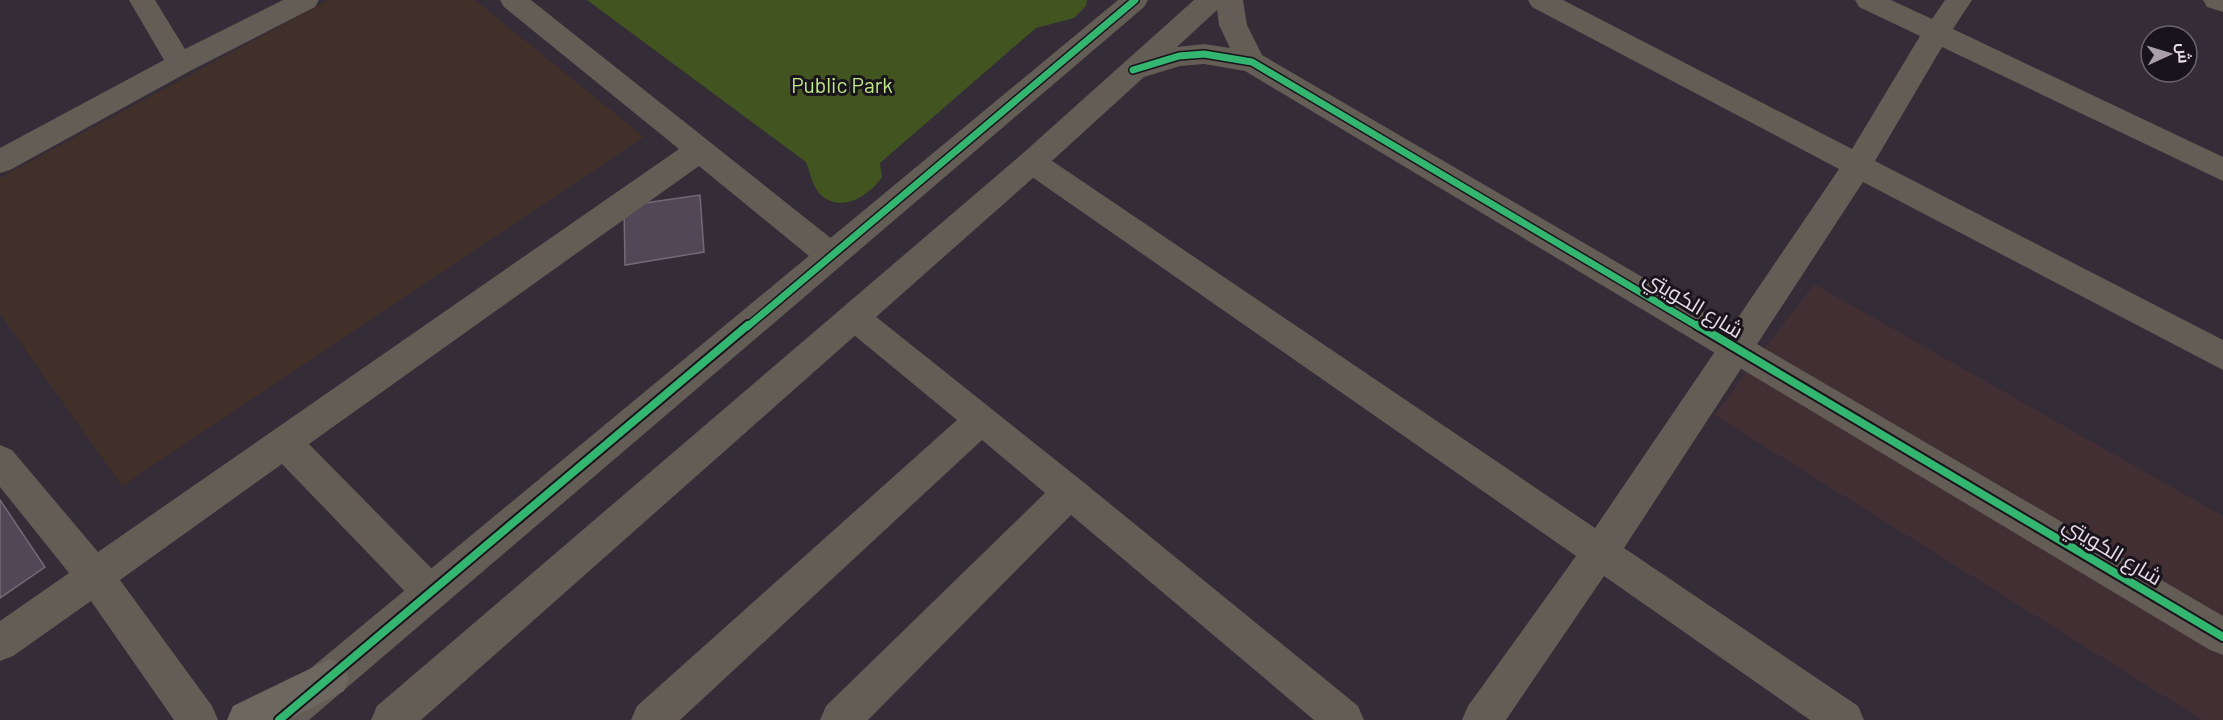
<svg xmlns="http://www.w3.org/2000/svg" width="2223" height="720" viewBox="0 0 2223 720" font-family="Barlow,Cairo,sans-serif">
	<rect width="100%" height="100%" fill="#342c37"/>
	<!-- commercial -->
	<path fill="#412f34" d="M1814 284 2223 516V720H2202L1714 415Z"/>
	<!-- education -->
	<path fill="#403029" d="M328 0H475L644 137 122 486 0 314V178Z"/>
	<!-- green -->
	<path fill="#425420" d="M587 0H1087L1086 6 1074 18 1036 28 880 163 882 177C870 195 843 213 822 196 813 189 810 172 806 162Z"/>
	<!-- building -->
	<path fill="#524757" stroke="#726b75" stroke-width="1.5" d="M700 195 704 252 625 265 624 206Z
		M0 500 45 567 0 598Z"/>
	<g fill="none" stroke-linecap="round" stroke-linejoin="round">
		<!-- minor -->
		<path fill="#635d56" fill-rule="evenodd" d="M129 0H155L185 49 283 0H319L315 7 190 71 10 170 0 173V148L164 60Z
			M500 0H531L842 247 847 256 842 265 831 269 820 265 699 166 309 444 443 580 448 592 443 604 430 610 417 604 282 464 120 580 212 706 218 720H174L91 601 13 656 0 661V621L69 573 0 487V445L12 450 98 552 679 149 504 7Z
			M1528 0H1563L1852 149 1920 36 1859 7 1855 0H1891L1932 19 1945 0H1972L1953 29 2223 157V181L1942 47 1875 161 2223 340V370L1863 182 1624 548 1858 706 1864 720H1810L1604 576 1506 720H1462L1468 706 1576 556 1022 170 1017 162 1022 154 1032 151 1042 154 1595 528 1839 169 1532 7Z
			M2203 0H2223V12L2207 7Z
			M854 304 865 308 1082 481 1358 706 1364 720H1314L1071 515 868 720H820L826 706 1045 493 982 440 680 720H631L637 706 957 420 843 326 838 317 843 308Z"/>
		<!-- tertiary -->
		<path fill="#635d56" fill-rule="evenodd" d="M1118 0H1148L1144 7 309 720H259L265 706Z
			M1194 0H1243L1247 25 1262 55 2223 616V655L2210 650 1245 71 1204 64 1180 66 1144 77 1042 170 421 720H371L377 706 1022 154ZM1217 10 1219 25 1230 48 1204 44 1177 47Z"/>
		<!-- primary -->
		<path fill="#6c675f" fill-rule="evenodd" d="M330 659 344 665 349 678 344 691 288 720H227L233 706Z"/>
		<!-- cycleway-far1 casing -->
		<g stroke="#19141c" stroke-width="10">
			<path id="cycleway-far1" d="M1133 70 1179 56 1204 54 1252 62 1699 327
				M747 327 1135 0"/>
		</g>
		<!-- cycleway casing -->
		<g stroke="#19141c" stroke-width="12">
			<path id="cycleway" d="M1697 325 2223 637
				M279 720 748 325"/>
		</g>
		<!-- cycleway-far1 -->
		<use href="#cycleway-far1" stroke="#33b770" stroke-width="7"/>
		<!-- cycleway -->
		<use href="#cycleway" stroke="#33b770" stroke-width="8"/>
	</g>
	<g text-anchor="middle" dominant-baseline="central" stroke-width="6" stroke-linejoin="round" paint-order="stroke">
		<!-- park labels -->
		<g font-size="21" fill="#c1e886" stroke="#19141c">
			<text x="842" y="84">Public Park</text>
		</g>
		<!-- street labels -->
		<g font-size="21" fill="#e6dde9" stroke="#19141c">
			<text transform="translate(1694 303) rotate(31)">شارع الكويتي</text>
			<text transform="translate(2113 550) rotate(31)">شارع الكويتي</text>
		</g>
	</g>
	<!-- north arrow -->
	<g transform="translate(2169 54) rotate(86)"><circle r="28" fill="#19141c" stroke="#6b646e" stroke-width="1.5"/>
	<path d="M0-4.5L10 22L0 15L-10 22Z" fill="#a89fab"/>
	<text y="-9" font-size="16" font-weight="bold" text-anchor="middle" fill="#e6dde9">ش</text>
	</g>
</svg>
